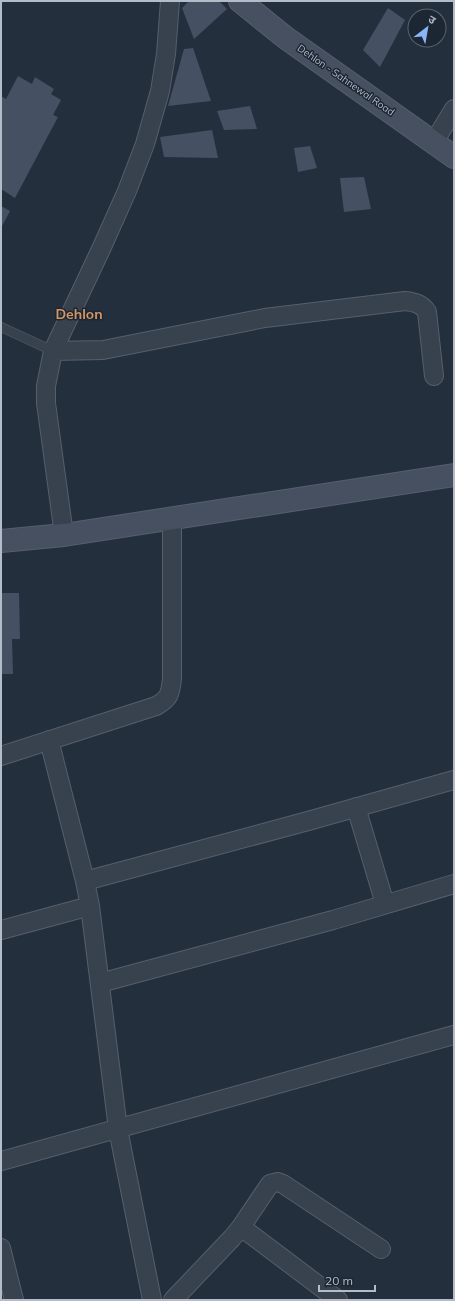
<svg xmlns="http://www.w3.org/2000/svg" width="455" height="1301" viewBox="0 0 455 1301" font-family="Mulish,'Noto Sans Devanagari',sans-serif">
	<rect width="100%" height="100%" fill="#242f3e"/>
	<!-- building -->
	<path fill="#455162" d="M189 1H219L227 9 194 39 182 8Z
		M388 8 405 20 380 67 363 50Z
		M193 48 211 101 168 106 184 49Z
		M18 76 32 84 35 77 54 89 51 94 61 100 53 115 58 117 15 198 1 189V96L6 99Z
		M250 106 257 129 224 130 217 111Z
		M212 130 218 158 164 157 160 137Z
		M310 146 317 168 298 172 294 148Z
		M364 177 371 209 344 212 340 178Z
		M1 206 10 211 1 228Z
		M1 593H19L20 639H12L13 674H1Z"/>
	<g fill="none" stroke-linecap="round" stroke-linejoin="round">
		<!-- lane casing -->
		<g stroke="#565f6c" stroke-width="10">
			<path id="lane" d="M1 327 53 351"/>
		</g>
		<!-- street casing -->
		<g stroke="#565f6c" stroke-width="20">
			<path id="street" d="M434 142 454 109
				M53 351 103 350 265 318 405 301C415 302 422 304 427 312L434 376
				M64 535 46 403V386L53 351 102 247 127 191 145 144 160 91 166 54 170 1
				M49 740 85 881 90 906 118 1129 152 1300
				M1 756 156 706C170 698 170 694 172 679V519
				M356 807 385 904
				M85 881 308 821 454 780
				M1 930 90 906
				M100 983 333 920 454 884
				M1 1161 454 1035
				M241 1227 338 1300
				M1 1248 14 1300
				M173 1300 232 1238 241 1227 270 1184 278 1182 283 1184 381 1249"/>
		</g>
		<!-- secondary casing -->
		<g stroke="#565f6c" stroke-width="24">
			<path id="secondary" d="M240 1 286 38 454 157
				M1 541 64 535 454 475"/>
		</g>
		<!-- lane -->
		<use href="#lane" stroke="#38414e" stroke-width="9"/>
		<!-- street -->
		<use href="#street" stroke="#38414e" stroke-width="18"/>
		<!-- secondary -->
		<use href="#secondary" stroke="#465061" stroke-width="22"/>
	</g>
	<g text-anchor="middle" dominant-baseline="central" stroke-width="3" stroke-linejoin="round" paint-order="stroke">
		<!-- street labels -->
		<g font-size="10" fill="#b4bcc9" stroke="#1d2633">
			<text transform="translate(346 80) rotate(35)">Dehlon - Sahnewal Road</text>
		</g>
		<!-- district labels -->
		<g font-size="14" font-weight="bold" fill="#d59563" stroke="#1d2633">
			<text x="79" y="314">Dehlon</text>
		</g>
	</g>
	<!-- border -->
	<rect width="455" height="1301" fill="none" stroke="#b4bcc9" stroke-width="4"/>
	<!-- north arrow -->
	<g transform="translate(427 28) rotate(31)"><circle r="19" fill="#1d2633" stroke="#59626f"/>
	<path d="M0-3L7 15L0 10L-7 15Z" fill="#8ab4f8"/>
	<text y="-6" font-size="11" font-weight="bold" text-anchor="middle" fill="#b4bcc9">उ</text>
	</g>
	<!-- scale -->
	<path d="M319 1285v6h56v-6" fill="none" stroke="#b4bcc9" stroke-width="2"/>
	<text x="325" y="1285" font-size="12" fill="#b4bcc9" stroke="#1d2633" stroke-width="3" paint-order="stroke">20 m</text>
</svg>
